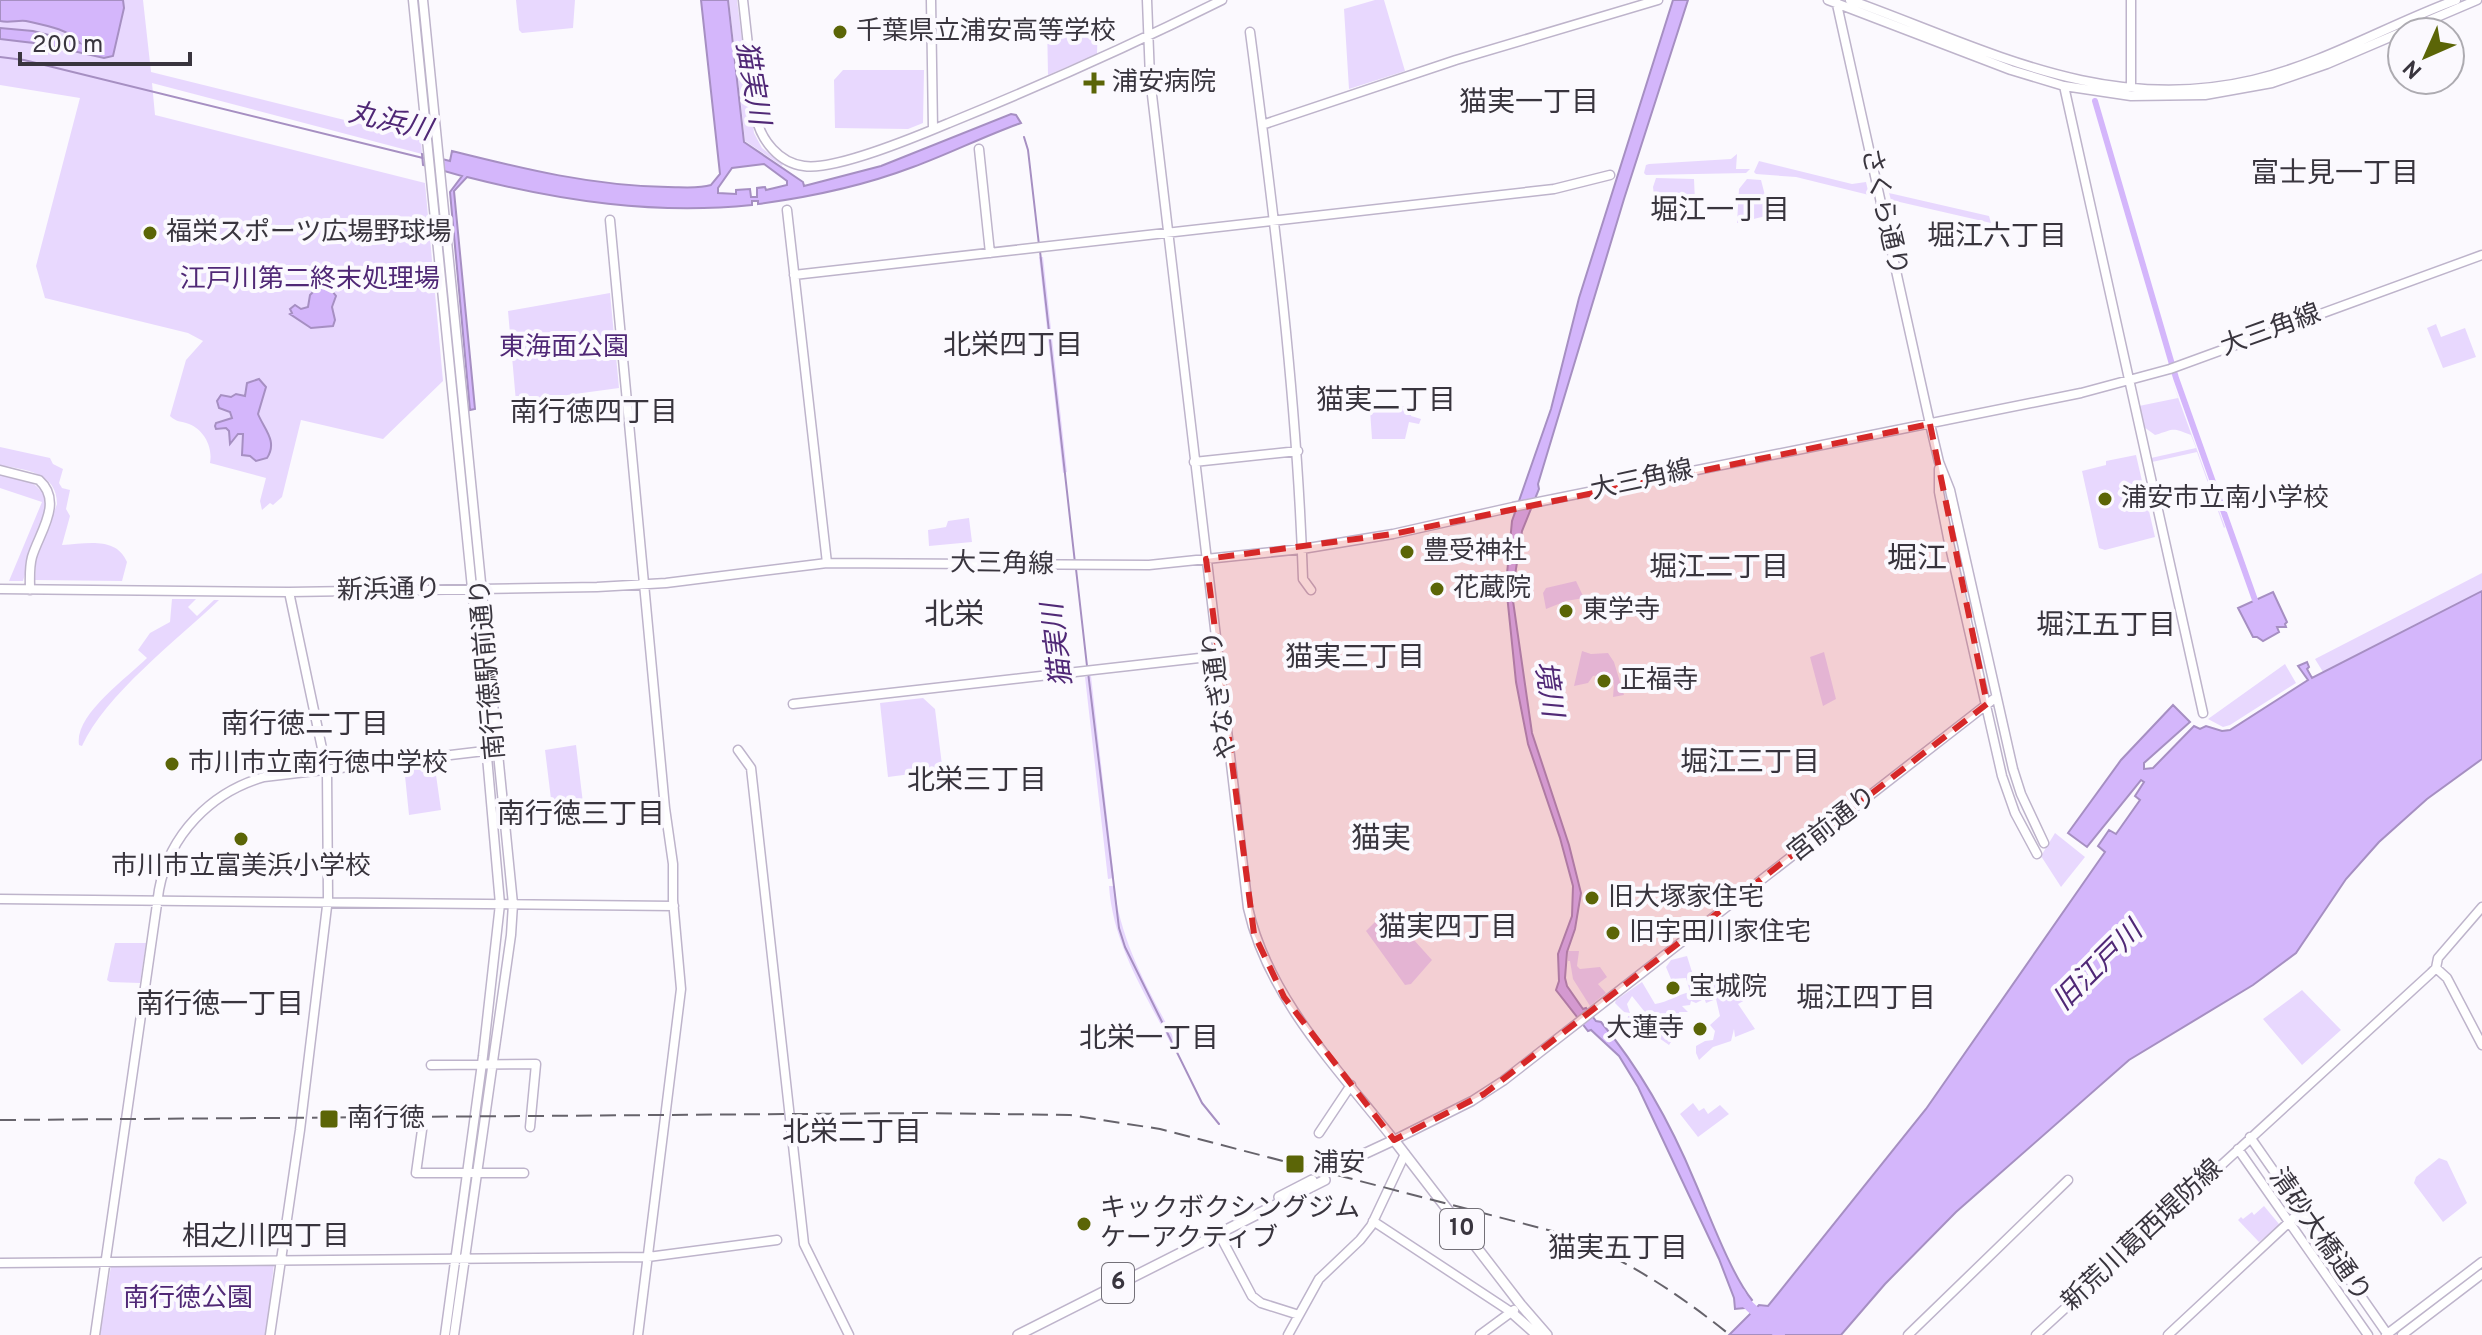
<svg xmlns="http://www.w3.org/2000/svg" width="2482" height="1335" viewBox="0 0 2482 1335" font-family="Overpass,'Noto Sans JP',sans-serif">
	<rect width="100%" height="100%" fill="#fbf9fe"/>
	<!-- green -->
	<path fill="#e8d8fe" d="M0 0H143L151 72 421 139 422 154 152 83 155 115 425 183 443 381 383 439 301 420 282 497 273 505 270 503 262 510 260 501 266 478 210 463C213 447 204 430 189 424 181 421 176 422 170 416L186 360 203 341 188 333 45 298 36 266 80 98 0 85Z
		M516 0H575L573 28 522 33 519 30Z
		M729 0H737L754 133 762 148 783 164 782 166 745 141Z
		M1375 0H1384L1405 71 1349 89 1344 9Z
		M1098 18 1097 54 1048 75 1047 21 1050 19Z
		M843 70H924L923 123 908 129 835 128 834 80Z
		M1737 154 1736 169H1750L1746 173 1646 175 1644 173 1646 165 1649 164 1731 159Z
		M1759 161 1852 184 1866 182 1869 195 1796 177 1756 174 1754 172Z
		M1656 178 1694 179 1695 202 1680 205 1679 202 1655 205 1653 187Z
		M1747 179 1761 180 1770 215 1737 223 1739 189Z
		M1889 193 1989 216 1991 223 1891 200Z
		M1039 257H1043L1067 472 1063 473Z
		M610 293 619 388 516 402 508 311Z
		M2436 324 2441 337 2465 328 2476 357 2443 368 2427 328Z
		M2171 378 2225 527 2224 528 2197 452 2152 462 2151 458 2196 448 2191 435C2171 427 2175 429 2155 435L2144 427 2139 406 2178 398Z
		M1413 405 1411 416 1421 419 1419 424 1409 422 1405 439H1372L1370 410Z
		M0 447 50 458 53 464 63 469 59 483 62 488 70 490 66 509 70 516 62 545C86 544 116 536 127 562L122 581 35 580 36 560 57 504C57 472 25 470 0 465Z
		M2136 455 2155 537 2105 550 2099 548 2082 471 2106 465V461Z
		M0 474C21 478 39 480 47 502L23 581H9L42 502 0 488Z
		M969 518 972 542 929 546 928 530 946 527 948 521Z
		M2482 573V594L2323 672 2315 659Z
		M1576 581 1584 598 1566 601 1546 609 1543 593 1546 588Z
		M172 599H196L188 607 197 616 214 600H219C177 640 105 695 82 746L79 745C74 715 127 678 147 658L138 650 150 633 170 622Z
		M1582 651 1591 654 1608 653 1614 662 1624 695 1613 697 1614 684 1610 674 1593 676 1588 683 1574 686Z
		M1824 652 1836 699 1823 706 1810 657Z
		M2285 664 2296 683 2230 725 2223 727 2208 719Z
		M1091 676 1114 878 1108 879 1085 677Z
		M923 698 935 709 942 765 934 771 888 777 880 703Z
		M576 745 583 803 552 807 545 750Z
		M434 761 441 810 409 815 404 766Z
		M2055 833 2085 857 2061 887 2041 856Z
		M1109 886H1114C1121 945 1151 994 1178 1046L1173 1048C1147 996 1113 946 1109 886Z
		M1387 910 1432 960 1411 984 1405 985 1366 931Z
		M115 943H146L140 983 110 982 107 980Z
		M1568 951H1579L1577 966 1580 969 1600 967 1607 977 1598 984 1606 993 1590 1006 1573 979 1570 961H1568Z
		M1687 956 1697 988 1695 989 1701 992 1702 1000 1696 1003 1691 1001 1690 1005 1682 1006 1688 1012H1679L1681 1021 1676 1014 1659 1015 1664 1032 1671 1042 1669 1045 1659 1038 1650 1041 1633 1036 1627 1023 1628 1016 1643 1017 1644 1011 1632 996 1627 1004 1630 1013 1624 1012 1615 1003 1616 1000 1642 982 1655 1004C1668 1002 1677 995 1690 992L1686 978 1671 979 1666 967 1671 960Z
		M1732 972 1747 999 1738 1004 1755 1029 1735 1037 1734 1029 1731 1041 1713 1047 1699 1060 1696 1053V1046L1705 1041 1713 1040 1715 1031 1710 1025 1720 1016 1716 999 1706 1003 1700 986Z
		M2302 990 2341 1030 2302 1065 2263 1019Z
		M1693 1103 1699 1111 1704 1108 1708 1114 1720 1105 1729 1114 1698 1137 1680 1114Z
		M2439 1158 2447 1161 2467 1203 2443 1222 2414 1183 2416 1177Z
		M2264 1206 2279 1224 2278 1227 2259 1242 2238 1220 2241 1217 2243 1219 2252 1212 2254 1215Z
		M274 1264 266 1335H100L111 1266Z"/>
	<!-- water -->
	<path fill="#d4b6fb" stroke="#a68fc2" stroke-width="2" fill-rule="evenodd" d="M0 0H123L124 8 113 56 104 58 42 44 0 39V28L33 31 80 43C69 29 44 25 26 21 18 20 9 23 0 21Z
		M701 0H728L744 142 803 182 804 186 881 166 1011 114 1016 115 1021 123C984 136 949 154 913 167 863 186 811 197 758 204V201H752V205C654 215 561 201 467 177L454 191 475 409 470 410 450 192 462 176 423 165 422 154 450 161 452 151C524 169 593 186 668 187 682 187 698 189 711 185L720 174ZM764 164 787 181V185L766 190 765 187 757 188V197H751L750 189 736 190V194L718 193V188L732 168Z
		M1673 0H1688L1624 199 1538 484 1539 489 1522 531 1512 594 1532 733 1569 845 1581 893 1575 929 1567 952 1565 978 1567 986 1583 1009 1586 1008 1596 1021 1601 1022C1641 1070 1671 1124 1695 1182 1709 1214 1731 1274 1752 1300L1745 1308 1735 1309 1734 1298 1719 1259 1638 1087 1619 1056 1591 1030 1588 1031 1556 990 1559 981 1558 954 1572 916 1573 886 1560 838 1528 744 1516 682 1506 585 1512 521 1551 409 1579 298Z
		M328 286 336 296 332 307 335 320 333 326 311 328 290 314 292 313 290 309 295 305 301 309 308 307 310 295 318 287Z
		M259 379 266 387 258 414C264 429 278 441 267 458L256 461 250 456 242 455 243 434H238L230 444 229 431 226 428 216 429 215 426 216 423 232 418 230 412 219 408 217 401 221 395 231 397 236 394 245 396 247 383Z
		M2482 591V759L2427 799 2379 842 2346 879 2296 953 2253 985 2129 1060 1956 1212 1885 1284 1841 1335H1729L1759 1305 1768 1306 1926 1109 2105 852 2098 846 2109 830 2116 834 2140 800 2135 796 2144 782 2141 780 2087 847 2068 833 2121 760 2173 705 2190 722 2144 763V769L2153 768 2194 726 2200 729 2206 726 2222 731 2230 730 2308 680 2298 666 2307 662 2309 667 2307 669 2312 678Z
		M2273 592 2287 622 2285 624 2286 627H2277L2279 632 2263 641 2257 637H2253L2238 608Z"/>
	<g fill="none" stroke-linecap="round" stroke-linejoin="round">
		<!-- stream -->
		<path stroke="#a68fc2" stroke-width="2" d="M0 57 24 60 423 158
			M1024 137 1028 150 1039 245
			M1040 251 1075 563
			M1076 569 1087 666
			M1088 672 1119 928 1125 947 1202 1103 1219 1124"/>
		<!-- canal -->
		<path stroke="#d4b6fb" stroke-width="6" d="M2095 101 2176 378 2255 600"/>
		<!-- river -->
		<path stroke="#d4b6fb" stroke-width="10" d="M1740 1293 1744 1301 1780 1335"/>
		<!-- primary-tunnel -->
		<path stroke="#d4d2d8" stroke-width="9" stroke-dasharray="9 4.5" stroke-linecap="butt" d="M1316 1177 1336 1167"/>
		<!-- secondary casing -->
		<g stroke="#beb4cb" stroke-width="11">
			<path id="secondary" d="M413 0 473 598 500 904 483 1056 445 1335
				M423 0 513 904 511 935 454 1335
				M743 0 756 117C761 140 779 163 804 166 835 171 918 136 949 123 1042 85 1132 45 1222 0
				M931 0 933 129
				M1147 0 1150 78 1248 908C1268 998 1339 1070 1394 1140L1472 1101 1503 1081 1995 698
				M1828 0 2011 70 2064 86 2131 96 2205 95 2272 83 2327 64 2402 32
				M1836 0 1930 424 1939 462 1950 490 2013 769 2021 794 2044 843
				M1850 0C1986 49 2104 115 2253 80 2325 63 2388 25 2456 0
				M2131 0V87
				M1250 32C1274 214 1297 396 1303 579L1311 590
				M2402 32 2477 0
				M2064 86 2203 713
				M1262 125 1456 60 1658 0
				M979 149 990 253
				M787 210 827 563
				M610 220 665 808 673 864V900L681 989 638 1335
				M794 275 1554 189 1610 175
				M1194 462 1298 451
				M1939 469V492L1948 538 2002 776 2015 813 2037 854
				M0 470 39 480C64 502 39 533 32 557 29 568 30 579 30 590
				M0 589 289 592 597 587 666 583 827 563 1149 565 1302 549 1393 534 1513 507 2081 393 2170 369 2482 255
				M793 704 1217 656
				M738 750 751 768 804 1244 849 1335
				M0 899 674 906
				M2436 968 2447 978 2482 1045
				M431 1065 536 1064 530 1127
				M422 1130 416 1173H524
				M1319 1133 1351 1085
				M2250 1137 2388 1335
				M2238 1149 2368 1335
				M1373 1221 1511 1312
				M1218 1232 1252 1296 1261 1303 1299 1315
				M0 1263 648 1257 777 1240
				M95 1335 159 890C169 835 211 792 264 777L493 750
				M270 1335 300 1130 328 898 327 772 289 592
				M1288 1335 1319 1279 1360 1240 1371 1226 1405 1154
				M1480 1335 1514 1310
				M1908 1335 2068 1180
				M2036 1335 2431 973 2436 968 2438 958 2482 907
				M2168 1335 2301 1211
				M2386 1335 2482 1262
				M2402 1335 2482 1274"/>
		</g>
		<!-- primary casing -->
		<g stroke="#beb4cb" stroke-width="12">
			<path id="primary" d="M1394 1140 1521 1305 1547 1335
				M1336 1167 1394 1140
				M1279 1197 1312 1180
				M1511 1312 1537 1335
				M1018 1335 1325 1180"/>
		</g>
		<!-- secondary -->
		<use href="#secondary" stroke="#fff" stroke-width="8"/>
		<!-- primary -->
		<use href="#primary" stroke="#fff" stroke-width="9"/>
		<!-- rail -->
		<path stroke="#66636b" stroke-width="2" stroke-dasharray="16 8" stroke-linecap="butt" d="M0 1120 924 1113 1070 1115 1160 1129 1552 1231C1619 1254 1675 1291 1730 1335"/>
	</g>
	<!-- marked area -->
	<path fill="#d62828" fill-opacity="0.2" stroke="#d62828" stroke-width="6" stroke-dasharray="16 10" stroke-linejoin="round" d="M1930 424 1987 704 1484 1094 1394 1140 1284 997 1254 934 1206 559 1393 534Z"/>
	<!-- markers -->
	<g fill="#5b6507" stroke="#fbf9fe" stroke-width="3">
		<circle cx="840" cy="32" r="8"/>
		<path d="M1090 71h8v8h8v8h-8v8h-8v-8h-8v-8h8z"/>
		<circle cx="150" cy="233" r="8"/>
		<circle cx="2105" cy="499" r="8"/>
		<circle cx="1407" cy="552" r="8"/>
		<circle cx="1437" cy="589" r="8"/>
		<circle cx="1566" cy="611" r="8"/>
		<circle cx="1604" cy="681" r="8"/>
		<circle cx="172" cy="764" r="8"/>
		<circle cx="241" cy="839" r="8"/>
		<circle cx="1592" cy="898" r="8"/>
		<circle cx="1613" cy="933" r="8"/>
		<circle cx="1673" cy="988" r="8"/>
		<circle cx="1700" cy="1029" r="8"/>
		<rect x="319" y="1109" width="20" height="20" rx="4"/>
		<rect x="1285" y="1154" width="20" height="20" rx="4"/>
		<circle cx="1084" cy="1224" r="8"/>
	</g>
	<g text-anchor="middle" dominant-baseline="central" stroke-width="8" stroke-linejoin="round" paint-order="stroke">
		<!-- shield labels -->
		<g fill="#fbf9fe" stroke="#737078" stroke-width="2">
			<rect x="1440" y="1209" width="44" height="40" rx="6"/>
			<rect x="1102" y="1263" width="32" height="40" rx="6"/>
		</g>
		<g font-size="24" font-weight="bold" fill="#39353e">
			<text x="1462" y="1229">10</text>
			<text x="1118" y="1283">6</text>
		</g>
		<!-- poi labels -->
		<g font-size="26" fill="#39353e" stroke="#fbf9fe" text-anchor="start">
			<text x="856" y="32">千葉県立浦安高等学校</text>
			<text x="1112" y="83">浦安病院</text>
			<text x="166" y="233">福栄スポーツ広場野球場</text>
			<text x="2121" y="499">浦安市立南小学校</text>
			<text x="1423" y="552">豊受神社</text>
			<text x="1453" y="589">花蔵院</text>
			<text x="1582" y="611">東学寺</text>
			<text x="1620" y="681">正福寺</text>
			<text x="188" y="764">市川市立南行徳中学校</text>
			<text x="241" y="867" text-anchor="middle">市川市立富美浜小学校</text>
			<text x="1608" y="898">旧大塚家住宅</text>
			<text x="1629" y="933">旧宇田川家住宅</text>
			<text x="1689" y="988">宝城院</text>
			<text x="1684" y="1029" text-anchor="end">大蓮寺</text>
			<text x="347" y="1119">南行徳</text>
			<text x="1313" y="1164">浦安</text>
			<text x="1100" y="1209">キックボクシングジム<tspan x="1100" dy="30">ケーアクティブ</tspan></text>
		</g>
		<!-- street labels -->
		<g font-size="26" fill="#39353e" stroke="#fbf9fe">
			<text transform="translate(1883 212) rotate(77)">さくら通り</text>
			<text transform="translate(2271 331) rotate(-20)">大三角線</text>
			<text transform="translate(1642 481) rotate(-12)">大三角線</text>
			<text transform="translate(1002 565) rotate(1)">大三角線</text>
			<text transform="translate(389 591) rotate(-1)">新浜通り</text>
			<text transform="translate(489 669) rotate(-95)">南行徳駅前通り</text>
			<text transform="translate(1221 695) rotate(-97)">やなぎ通り</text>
			<text transform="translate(1833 825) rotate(-38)">宮前通り</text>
			<text transform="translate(2143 1236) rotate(-43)">新荒川葛西堤防線</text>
			<text transform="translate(2319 1236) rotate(55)">清砂大橋通り</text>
		</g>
		<!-- park labels -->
		<g font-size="26" fill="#502876" stroke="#fbf9fe">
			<text x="310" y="280">江戸川第二終末処理場</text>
			<text x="564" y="348">東海面公園</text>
			<text x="188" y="1299">南行徳公園</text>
		</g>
		<!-- water labels -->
		<g font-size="28" font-style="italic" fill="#502876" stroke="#fbf9fe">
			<text transform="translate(751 83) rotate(80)">猫実川</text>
			<text transform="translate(390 123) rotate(13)">丸浜川</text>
			<text transform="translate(1059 645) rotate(-97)">猫実川</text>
			<text transform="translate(1547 689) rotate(81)">境川</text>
			<text transform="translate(2099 967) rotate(-45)">旧江戸川</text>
		</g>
		<!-- neighbourhood labels -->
		<g font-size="28" fill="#39353e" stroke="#fbf9fe">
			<text x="1529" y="104">猫実一丁目</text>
			<text x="2335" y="175">富士見一丁目</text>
			<text x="1720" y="212">堀江一丁目</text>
			<text x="1997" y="238">堀江六丁目</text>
			<text x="1013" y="347">北栄四丁目</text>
			<text x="1386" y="402">猫実二丁目</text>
			<text x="594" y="414">南行徳四丁目</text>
			<text x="1719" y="569">堀江二丁目</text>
			<text x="2106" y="627">堀江五丁目</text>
			<text x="1355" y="659">猫実三丁目</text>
			<text x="305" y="726">南行徳二丁目</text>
			<text x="1750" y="764">堀江三丁目</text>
			<text x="977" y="782">北栄三丁目</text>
			<text x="581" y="816">南行徳三丁目</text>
			<text x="1448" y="929">猫実四丁目</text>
			<text x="1866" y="1000">堀江四丁目</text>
			<text x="220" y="1006">南行徳一丁目</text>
			<text x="1149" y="1040">北栄一丁目</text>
			<text x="852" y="1134">北栄二丁目</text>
			<text x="266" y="1238">相之川四丁目</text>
			<text x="1618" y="1250">猫実五丁目</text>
		</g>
		<!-- quarter labels -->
		<g font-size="30" fill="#39353e" stroke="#fbf9fe">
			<text x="1917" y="560">堀江</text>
			<text x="954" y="616">北栄</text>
			<text x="1381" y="840">猫実</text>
		</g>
	</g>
	<!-- north arrow -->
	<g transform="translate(2426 56) rotate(225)"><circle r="38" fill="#fbf9fe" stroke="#adabb1" stroke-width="2"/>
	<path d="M0-6L14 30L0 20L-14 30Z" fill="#5b6507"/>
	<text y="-12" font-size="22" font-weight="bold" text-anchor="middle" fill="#39353e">N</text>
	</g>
	<!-- scale -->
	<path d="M20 52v12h170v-12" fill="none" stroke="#39353e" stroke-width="4"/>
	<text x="32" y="52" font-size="24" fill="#39353e" stroke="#fbf9fe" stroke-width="6" paint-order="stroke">200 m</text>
</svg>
